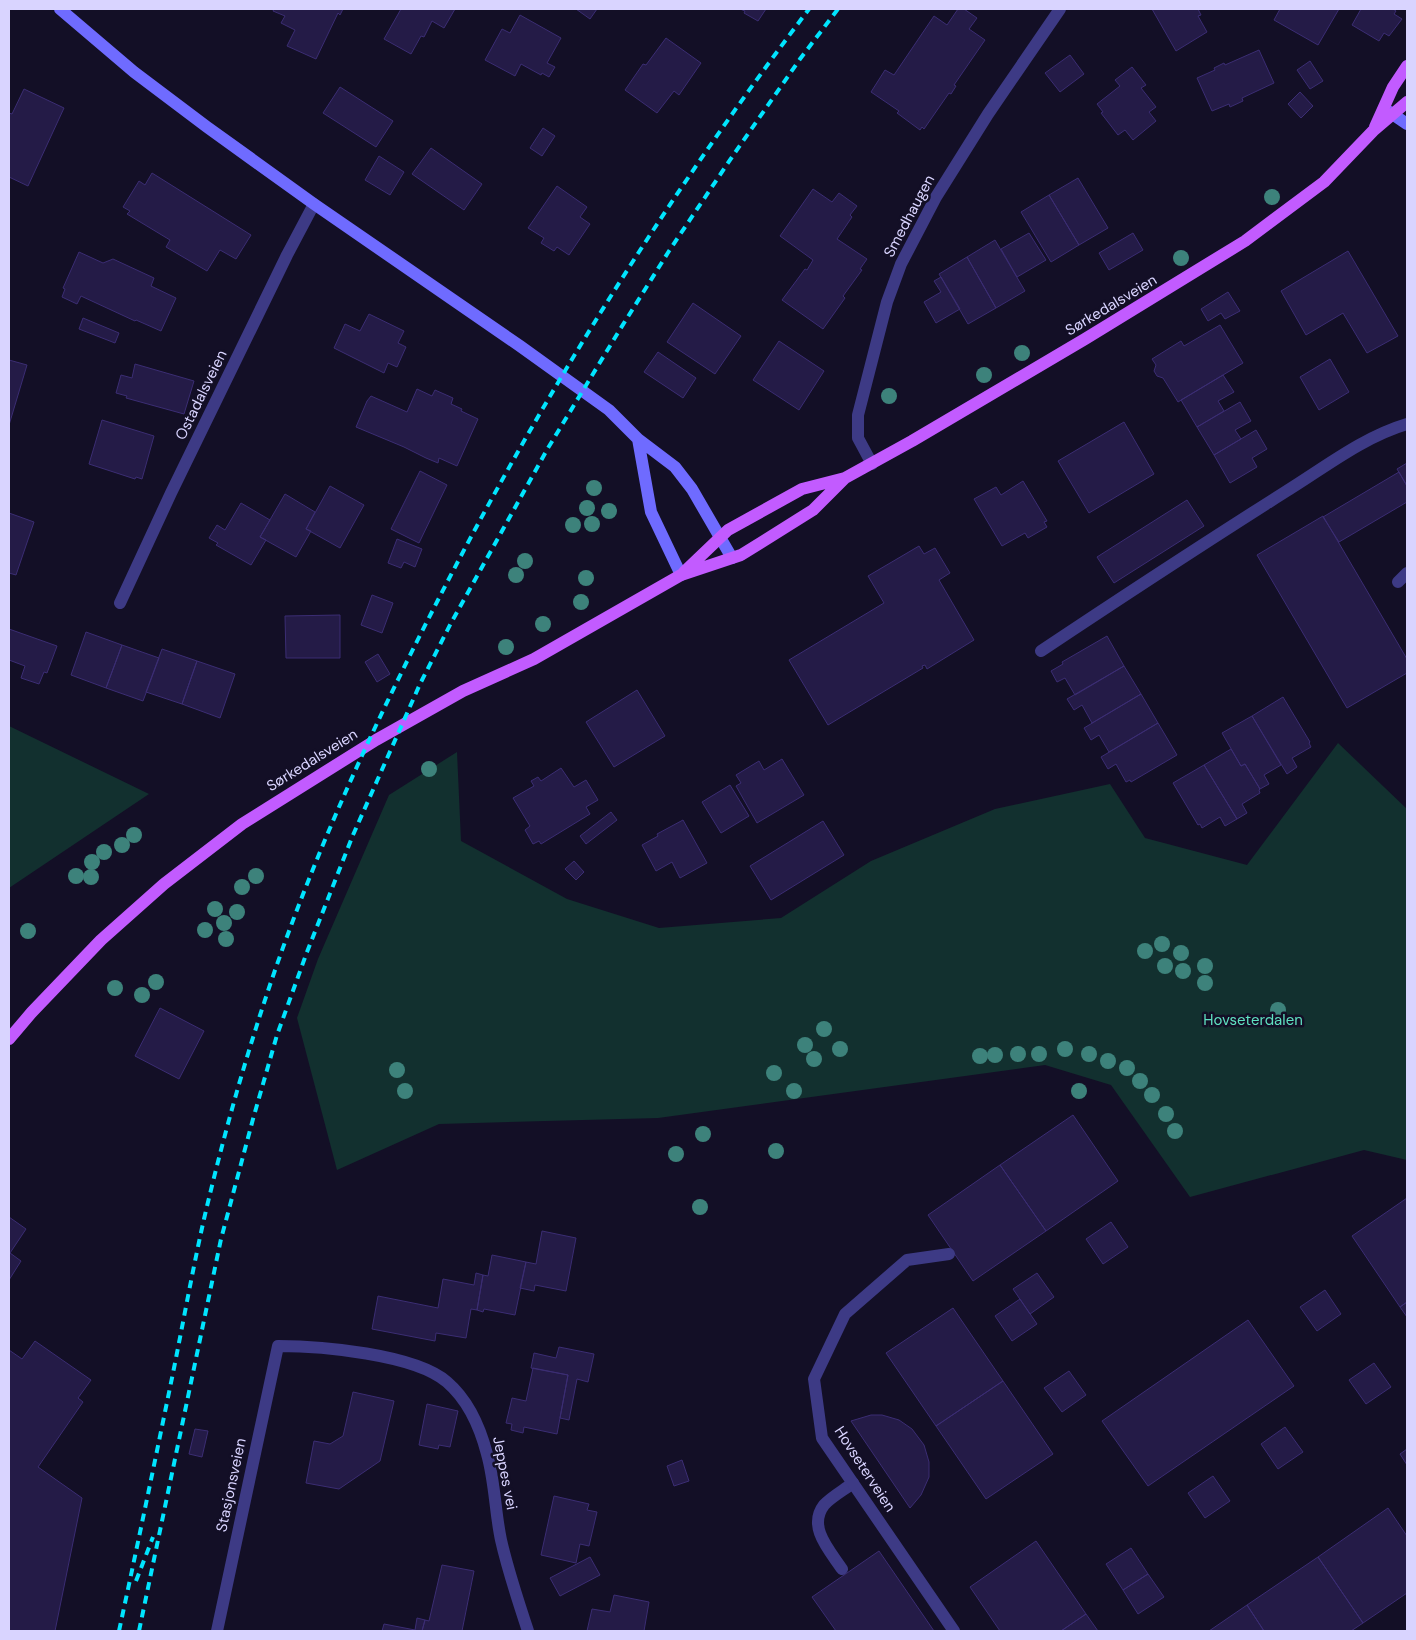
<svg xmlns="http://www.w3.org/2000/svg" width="1416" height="1640" viewBox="0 0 1416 1640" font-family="'DM Sans',sans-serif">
	<rect width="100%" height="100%" fill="#130f26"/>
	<!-- green -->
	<path fill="#12302f" d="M9 726 149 794 9 888Z
		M1338 743 1407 809V1160L1364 1150 1190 1197 1111 1085 1045 1065 658 1118 439 1124 337 1170 297 1018 318 959 389 795 457 752 461 841 567 899 659 928 781 918 871 861 995 809 1110 784 1145 838 1247 865Z"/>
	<!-- building -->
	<path fill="#241b47" stroke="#3b2d73" d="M274 9H343L340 15 338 13 316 59 287 46 295 30 281 23 285 16 273 11Z
		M401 9H455L444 28 432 21 424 37 421 36 411 54 384 39Z
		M576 9H597L590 19Z
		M740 9H766L758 21 744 13 745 11Z
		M958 9H964L977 18 969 29 985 40 954 85 956 86 951 94 949 93 924 129 922 127 920 130 897 113 899 111 871 92 885 70 894 75 934 16 947 25Z
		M1152 9H1198L1201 15 1198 16 1207 32 1176 51Z
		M1280 9H1339L1318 45 1274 20Z
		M1361 9H1393L1396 11 1394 14 1402 19 1389 36 1384 33 1379 41 1352 25Z
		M520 15 561 38 547 63 555 67 549 77 542 73 541 75 521 64 515 76 485 60 502 29 510 33Z
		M666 38 701 63 679 95 674 91 657 113 625 90 643 64 646 65Z
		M1259 50 1274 83 1242 98 1243 101 1230 107 1229 104 1212 111 1197 78 1215 70 1214 68 1224 63 1225 65Z
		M1070 55 1084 74 1060 92 1045 73Z
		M1310 61 1323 81 1310 89 1297 70Z
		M1132 67 1146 85 1141 88 1156 107 1149 112 1156 121 1133 140 1125 130 1118 135 1101 113 1103 112 1097 104 1120 86 1115 80Z
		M340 87 393 121 376 147 323 113Z
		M24 89 64 108 28 186 9 177V113L12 114Z
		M1300 92 1313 106 1301 118 1288 104Z
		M543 128 555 136 542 156 530 148Z
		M431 148 482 184 464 210 412 174Z
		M379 156 404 172 390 195 365 180Z
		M152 173 251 235 236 259 220 250 207 271 166 247 170 240 127 214 130 211 123 207 139 181 145 185Z
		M1078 178 1108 228 1079 245 1049 195Z
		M557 186 587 207 580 217 590 224 569 255 557 247 554 251 541 243 544 238 528 228Z
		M813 189 832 202 839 193 857 206 850 215 852 217 837 239 867 259 860 269 862 270 843 296 845 298 823 329 782 300 805 269 807 270 813 260 780 236Z
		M1049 195 1079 245 1051 262 1021 212Z
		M1029 233 1046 260 1017 277 1001 249Z
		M1133 233 1143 250 1109 270 1099 253Z
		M995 240 1025 291 996 308 967 257Z
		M1348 251 1398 336 1367 353 1343 313 1306 335 1281 291Z
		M79 252 103 263 113 259 154 278 151 286 176 298 161 331 136 320 135 321 81 296 77 304 62 297 65 289 63 288Z
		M967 257 996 308 968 324 939 274Z
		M941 277 960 309 936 323 924 302 941 292 934 281Z
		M1228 292 1240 311 1225 319 1221 313 1208 321 1201 309Z
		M693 303 741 336 715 374 667 342Z
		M369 314 404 331 398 343 406 347 397 367 388 363 384 373 334 348 345 324 360 331Z
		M83 318 119 333 115 343 79 329Z
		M1220 325 1243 363 1178 402 1163 378 1157 376 1154 371 1156 365 1152 359 1181 341 1184 346Z
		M779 341 824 371 799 410 753 380Z
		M658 352 696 378 683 398 644 372Z
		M1330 359 1349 392 1319 410 1300 377Z
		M9 360 27 365 9 425Z
		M135 364 194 381 184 414 126 398 127 396 116 393 121 375 132 378Z
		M1223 375 1234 392 1218 401 1224 411 1197 427 1181 400Z
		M417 389 432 396 435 390 453 398 451 404 462 409 461 411 478 419 457 466 439 458 438 463 426 458 404 447 356 427 367 401 371 396 407 412Z
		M1240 402 1251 421 1235 430 1241 439 1214 455 1197 427Z
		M102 420 154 436 142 479 136 477 135 479 89 464Z
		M1124 422 1154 474 1089 513 1058 461Z
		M1256 430 1267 449 1252 458 1257 467 1230 483 1214 455Z
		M1407 463V486L1397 469Z
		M420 471 447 485 419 543 391 529Z
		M1399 472 1407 486V502L1339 542 1323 517Z
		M1023 481 1047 521 1044 522 1047 527 1028 538 1025 533 1002 546 974 499 996 487 1001 495Z
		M330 486 364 505 340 548 306 529Z
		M285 494 315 512 306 529 311 531 296 557 260 537Z
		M1187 500 1204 526 1114 583 1097 557Z
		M241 503 270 520 260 537 266 540 251 565 216 545 218 543 209 538 217 525 225 530Z
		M9 513 34 522 16 575 9 573Z
		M1323 516 1407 659V673L1347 708 1257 555Z
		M397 539 422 549 415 567 404 562 401 568 388 563Z
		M919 546 924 554 935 548 950 573 939 580 974 640 927 669 925 665 922 666 923 668 828 725 789 660 884 603 868 576Z
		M372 595 393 603 382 633 361 625Z
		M340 615V658H286L285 616Z
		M9 629 57 646 47 673 44 672 39 684 21 678 25 666 9 660Z
		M86 632 122 645 106 688 71 675Z
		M1107 636 1124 666 1075 695 1065 678 1057 682 1051 671 1063 664 1062 662Z
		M122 645 159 658 143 701 106 688Z
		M162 649 197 661 182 704 146 692Z
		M378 654 390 674 377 682 365 662Z
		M197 661 235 674 220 718 182 704Z
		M1124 666 1141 694 1092 723 1082 705 1074 710 1067 699Z
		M637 690 665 736 614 767 586 722Z
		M1141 694 1158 723 1109 752 1099 735 1091 740 1084 728Z
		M1283 697 1310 742 1309 743 1311 747 1292 758 1297 767 1287 774 1252 716Z
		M1252 716 1281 765 1264 775 1269 784 1260 789 1245 764 1241 766 1222 733Z
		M1158 723 1177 755 1131 782 1130 780 1126 782 1116 764 1108 769 1101 757Z
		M1231 749 1241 766 1245 764 1260 789 1259 790 1260 793 1242 804 1247 813 1237 819 1204 765Z
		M782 759 804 795 757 823 736 786 741 783 736 775 759 761 764 770Z
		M1204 765 1237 819 1225 826 1220 817 1202 828 1200 824 1198 825 1173 783Z
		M561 768 574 787 586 780 598 800 586 807 590 814 541 844 539 841 533 844 525 830 530 826 513 798 534 786 531 781 538 777 541 781Z
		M730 785 749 816 721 833 702 802Z
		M611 812 617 820 586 844 580 836Z
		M683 820 707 863 680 878 672 862 656 871 642 845 658 836 657 834Z
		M823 821 844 855 771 900 750 866Z
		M574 861 584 872 576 880 565 869Z
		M160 1008 204 1031 179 1079 135 1056Z
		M1073 1115 1118 1181 1046 1231 1000 1165Z
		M1000 1165 1046 1231 973 1281 928 1215Z
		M1407 1198V1302L1400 1307 1352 1236Z
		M9 1217 26 1229 10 1253 21 1261 9 1280Z
		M1111 1222 1128 1247 1103 1264 1086 1239Z
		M542 1231 576 1238 566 1291 535 1285 534 1291 520 1288 526 1262 536 1264Z
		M492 1255 526 1262 515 1315 484 1309 483 1312 477 1310 483 1275 488 1276Z
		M476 1273 483 1275 477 1310 471 1309 466 1338 436 1333 435 1341 372 1329 378 1296 438 1308 443 1279 474 1285Z
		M1037 1273 1054 1297 1030 1314 1013 1289Z
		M1325 1290 1341 1314 1317 1331 1300 1307Z
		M1020 1299 1037 1324 1012 1341 995 1316Z
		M1407 1302V1317L1400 1307Z
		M953 1308 1003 1381 936 1426 886 1353Z
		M1248 1320 1294 1386 1148 1486 1102 1421Z
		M35 1341 91 1380 78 1398 83 1402 38 1467 82 1498 55 1631H9V1350L22 1359Z
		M559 1347 594 1354 588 1382 577 1379 569 1420 560 1418 568 1375 531 1368 534 1353 556 1358Z
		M1374 1363 1391 1387 1366 1404 1349 1380Z
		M533 1368 568 1375 557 1434 524 1427 523 1433 511 1430 512 1424 506 1423 512 1398 526 1401Z
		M1069 1371 1086 1395 1062 1412 1044 1388Z
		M1003 1381 1053 1454 986 1499 936 1426Z
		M353 1392 394 1401 380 1461 339 1489 306 1483 314 1441 330 1444 343 1436Z
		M427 1404 458 1411 450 1447 439 1445 438 1449 419 1445Z
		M871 1415H882L899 1420 912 1429 924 1445 929 1462V1477L921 1495 910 1508 851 1421Z
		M1285 1427 1303 1452 1278 1469 1261 1444Z
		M195 1429 208 1431 202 1457 189 1454Z
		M1407 1449V1465L1400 1454Z
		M682 1460 689 1481 674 1486 667 1466Z
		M1213 1476 1230 1501 1205 1518 1188 1493Z
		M554 1496 589 1504 587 1510 597 1512 589 1546 580 1544 576 1563 541 1555Z
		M1388 1508 1407 1536V1593L1363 1623 1318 1557Z
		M1036 1541 1086 1614 1061 1631H1000L970 1587Z
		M1131 1548 1148 1574 1123 1590 1106 1564Z
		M879 1551 934 1631H836L812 1597Z
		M590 1557 600 1575 560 1596 550 1578Z
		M1318 1557 1363 1623 1351 1631H1264L1247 1605Z
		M442 1565 474 1571 462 1631H422L425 1620 429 1621Z
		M1148 1574 1164 1597 1138 1614 1123 1590Z
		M614 1595 649 1602 644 1631H587L592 1609 610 1612Z
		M1247 1605 1264 1631H1209Z
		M1086 1614 1098 1631H1061Z
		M417 1618 425 1620 422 1631H382L384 1624 415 1630Z"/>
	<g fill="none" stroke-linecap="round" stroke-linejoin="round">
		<!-- lane -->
		<path stroke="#3d3a85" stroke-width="12" d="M1398 582 1407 573
			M120 603 171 493 287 255 314 204
			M1041 651C1122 597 1203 544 1285 492 1324 468 1363 437 1407 424
			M842 1569C830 1551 807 1527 824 1505 831 1497 844 1490 853 1483"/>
		<!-- street -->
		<path stroke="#3d3a85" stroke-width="12" d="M872 464 858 438V415L887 302 901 264 936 197 988 114 1060 9
			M949 1254 907 1260 845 1314 814 1379 822 1438 954 1631
			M217 1631 278 1346C320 1346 415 1354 447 1382 468 1400 480 1427 487 1454 495 1482 495 1512 501 1540 508 1571 518 1601 528 1631"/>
		<!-- secondary -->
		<path stroke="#6f6bff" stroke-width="12" d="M60 9 134 72 207 127 314 204 520 346 609 410 638 439 675 467 692 489 732 558
			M1385 109 1407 124
			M638 439 651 512 681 575"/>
		<!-- primary -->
		<path stroke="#c25bff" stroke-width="12" d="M1375 127 1393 87 1407 66
			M684 572 728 530 802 489 845 478 912 441 1085 339 1245 241 1324 182 1373 131 1407 102
			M9 1039 32 1012 101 940 164 884 242 824 376 740 463 691 534 659 681 575 741 555 762 542 813 510 845 478"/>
		<!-- rail -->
		<path stroke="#00e5ff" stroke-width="4" stroke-dasharray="8 6" stroke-linecap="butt" d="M136 1581 153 1537
			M119 1631C138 1543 156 1456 174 1368 184 1318 193 1268 204 1219 219 1155 236 1091 256 1028 302 880 367 738 438 600 544 393 669 194 809 9
			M139 1631 221 1239 253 1119 277 1035 307 952 353 835 420 684 451 623 548 448 619 331 669 251 734 154 800 59 838 9"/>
	</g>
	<!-- trees -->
	<g fill="#3d827b">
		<circle cx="1272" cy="197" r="8"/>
		<circle cx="1181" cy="258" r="8"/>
		<circle cx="1022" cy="353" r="8"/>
		<circle cx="984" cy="375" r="8"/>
		<circle cx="889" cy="396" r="8"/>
		<circle cx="594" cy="488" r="8"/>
		<circle cx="587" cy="508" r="8"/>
		<circle cx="609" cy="511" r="8"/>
		<circle cx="592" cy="524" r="8"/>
		<circle cx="573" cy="525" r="8"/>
		<circle cx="525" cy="561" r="8"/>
		<circle cx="516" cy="575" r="8"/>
		<circle cx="586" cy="578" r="8"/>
		<circle cx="581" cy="602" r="8"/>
		<circle cx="543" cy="624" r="8"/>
		<circle cx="506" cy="647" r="8"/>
		<circle cx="429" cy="769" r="8"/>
		<circle cx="134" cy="835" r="8"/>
		<circle cx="122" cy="845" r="8"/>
		<circle cx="104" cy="852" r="8"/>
		<circle cx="92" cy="862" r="8"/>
		<circle cx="76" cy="876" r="8"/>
		<circle cx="256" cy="876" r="8"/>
		<circle cx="91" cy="877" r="8"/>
		<circle cx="242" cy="887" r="8"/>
		<circle cx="215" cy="909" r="8"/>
		<circle cx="237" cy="912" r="8"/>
		<circle cx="224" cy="923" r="8"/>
		<circle cx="205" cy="930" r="8"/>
		<circle cx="28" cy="931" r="8"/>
		<circle cx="226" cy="939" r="8"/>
		<circle cx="1162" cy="944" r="8"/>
		<circle cx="1145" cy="951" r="8"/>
		<circle cx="1181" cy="953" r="8"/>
		<circle cx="1165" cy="966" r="8"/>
		<circle cx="1205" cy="966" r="8"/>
		<circle cx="1183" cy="971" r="8"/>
		<circle cx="156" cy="982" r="8"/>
		<circle cx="1205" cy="983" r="8"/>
		<circle cx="115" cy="988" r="8"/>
		<circle cx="142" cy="995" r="8"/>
		<circle cx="1278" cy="1010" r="8"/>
		<circle cx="824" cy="1029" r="8"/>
		<circle cx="805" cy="1045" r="8"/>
		<circle cx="840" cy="1049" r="8"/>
		<circle cx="1065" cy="1049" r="8"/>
		<circle cx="1018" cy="1054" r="8"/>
		<circle cx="1039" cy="1054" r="8"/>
		<circle cx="1089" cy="1054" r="8"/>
		<circle cx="995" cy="1055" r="8"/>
		<circle cx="980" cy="1056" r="8"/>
		<circle cx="814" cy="1059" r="8"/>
		<circle cx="1108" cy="1061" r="8"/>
		<circle cx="1127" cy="1068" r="8"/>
		<circle cx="397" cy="1070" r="8"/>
		<circle cx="774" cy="1073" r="8"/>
		<circle cx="1140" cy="1081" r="8"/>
		<circle cx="405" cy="1091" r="8"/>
		<circle cx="794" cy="1091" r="8"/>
		<circle cx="1079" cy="1091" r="8"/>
		<circle cx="1152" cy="1095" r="8"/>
		<circle cx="1166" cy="1114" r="8"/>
		<circle cx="1175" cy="1131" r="8"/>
		<circle cx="703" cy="1134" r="8"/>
		<circle cx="776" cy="1151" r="8"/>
		<circle cx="676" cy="1154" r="8"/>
		<circle cx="700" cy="1207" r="8"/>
	</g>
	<g text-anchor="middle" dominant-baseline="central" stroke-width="5" stroke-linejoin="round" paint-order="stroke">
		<!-- street labels -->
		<g font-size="15" fill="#d9d4ff" stroke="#130f26">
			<text transform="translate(909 216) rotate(-62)">Smedhaugen</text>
			<text transform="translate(1111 305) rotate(-31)">Sørkedalsveien</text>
			<text transform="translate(201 395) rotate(-64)">Ostadalsveien</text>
			<text transform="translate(312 760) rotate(-32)">Sørkedalsveien</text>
			<text transform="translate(865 1469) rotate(57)">Hovseterveien</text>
			<text transform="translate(505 1473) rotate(79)">Jeppes vei</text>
			<text transform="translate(231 1485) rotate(-78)">Stasjonsveien</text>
		</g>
		<!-- park labels -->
		<g font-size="15" fill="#5fe0c0" stroke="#130f26">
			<text x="1253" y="1020">Hovseterdalen</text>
		</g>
	</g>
	<!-- border -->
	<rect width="1416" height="1640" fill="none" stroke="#d9d4ff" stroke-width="20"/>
</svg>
